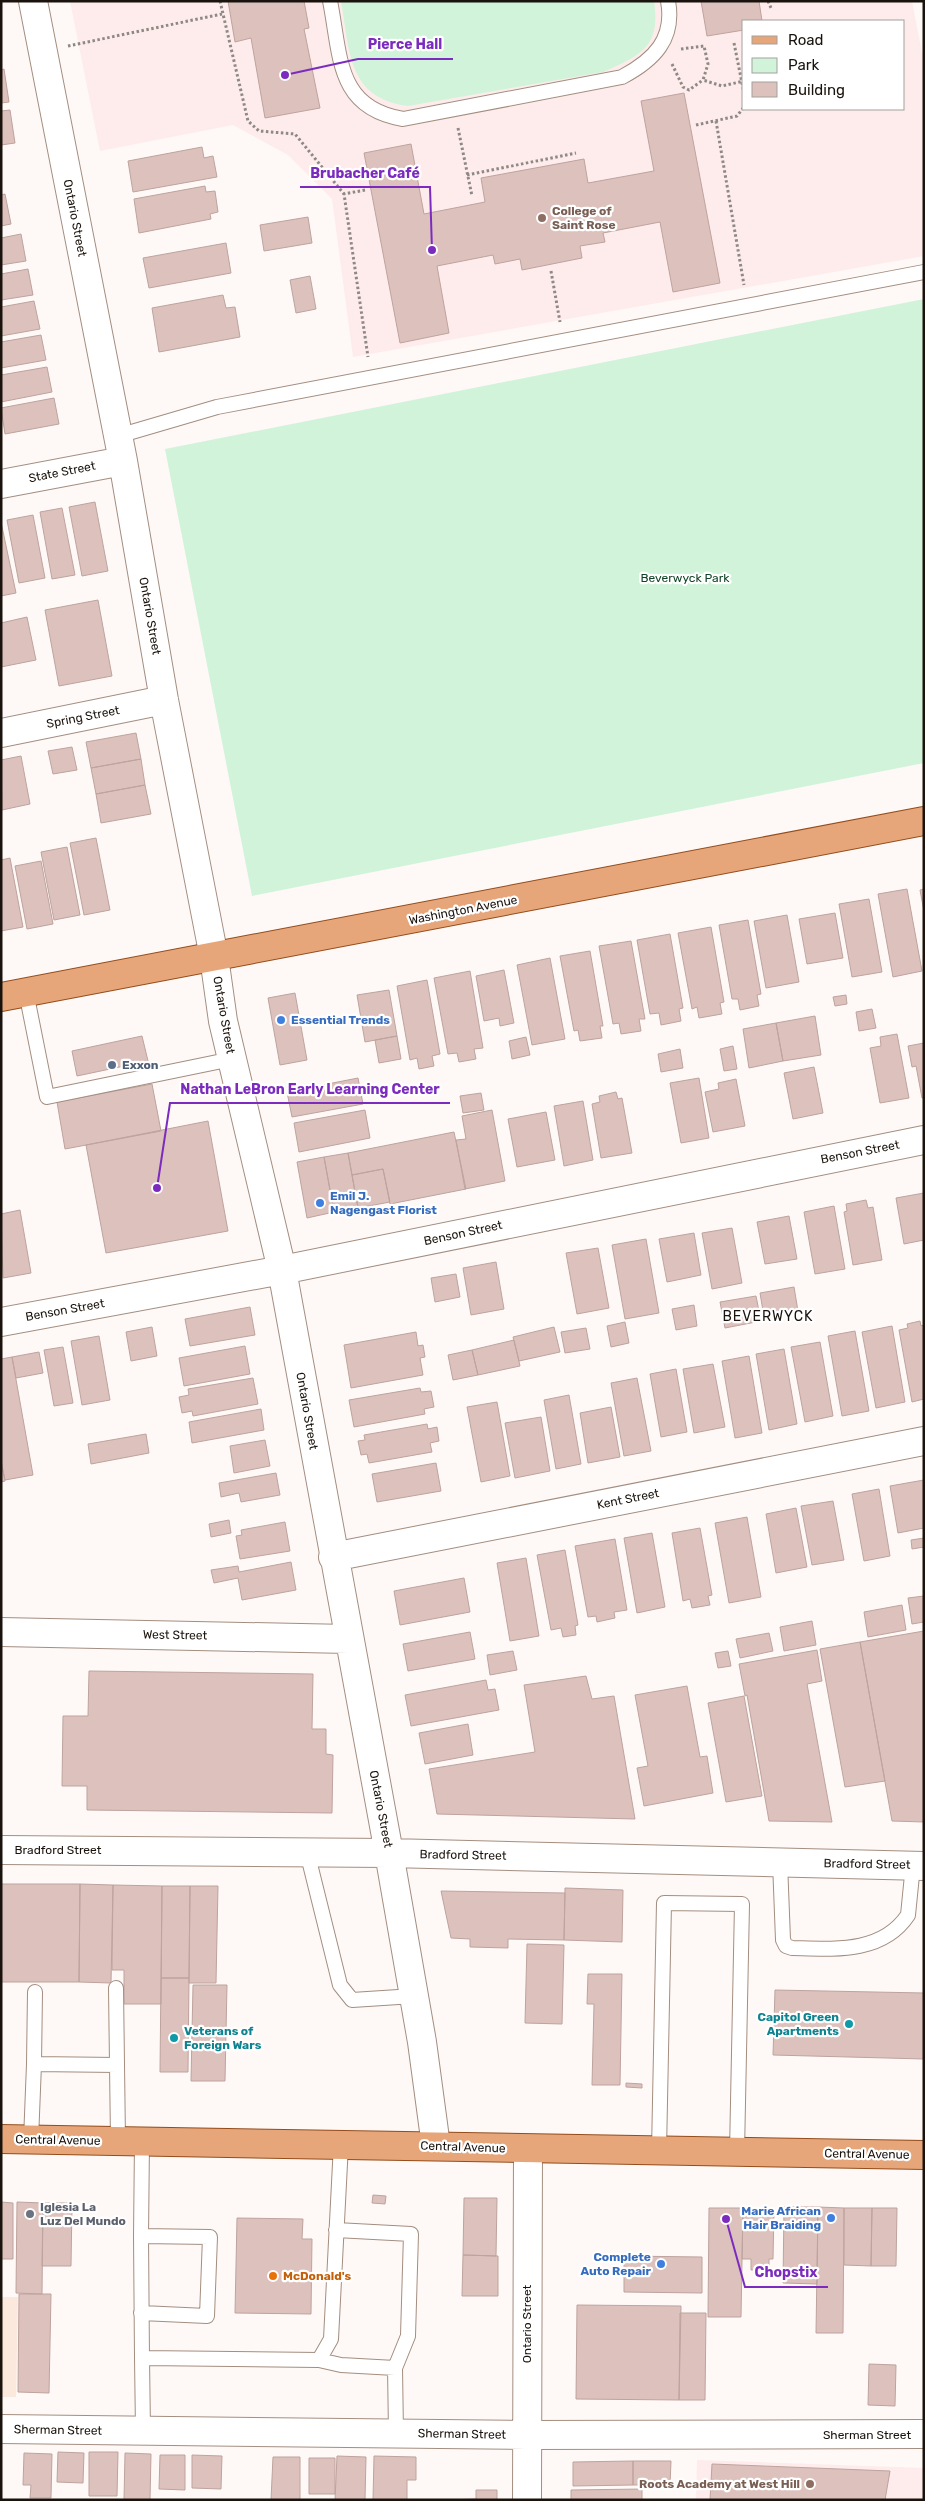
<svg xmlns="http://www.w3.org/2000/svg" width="925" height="2501" viewBox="0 0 925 2501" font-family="Rubik,sans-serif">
	<rect width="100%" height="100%" fill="#fef9f6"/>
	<!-- built -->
	<path fill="#fce9dd" d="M1 2297H18L16 2397H1Z"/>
	<!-- education -->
	<path fill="#fdeceb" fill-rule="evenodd" d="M70 1H912L924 63V256L353 357 332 199 288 155 233 125 100 151ZM744 21H904V109H744Z
		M697 2460 924 2468V2500H696Z"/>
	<!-- green -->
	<path fill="#d1f3da" d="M341 1H654C661 47 641 55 603 72L408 106C347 98 350 51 341 1Z
		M924 299V763L252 896 165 449Z"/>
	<!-- building -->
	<path fill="#ddc1bc" stroke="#bea39e" d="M228 1H304L309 28 304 29 320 108 265 118 251 38 235 42Z
		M701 1H759L762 21H744V30L707 36Z
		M4 69 9 102 1 103V70Z
		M684 93 720 283 673 292 660 222 603 233 605 242 580 246 582 258 522 270 520 259 495 264 493 255 437 266 449 333 400 343 364 153 411 144 424 214 485 202 481 178 584 159 588 183 654 171 641 101Z
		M10 110 15 143 1 145V111Z
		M202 147 204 158 213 156 217 177 133 192 128 161Z
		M205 186 206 192 215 191 218 212 210 214 211 219 139 233 134 199Z
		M5 194 11 224 1 226V195Z
		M308 217 312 243 264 251 260 225Z
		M21 234 26 261 1 265V238Z
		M226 243 231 273 149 288 143 258Z
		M28 269 33 295 1 300V274Z
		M310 276 316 309 296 313 290 280Z
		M223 295 226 308 235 307 240 337 159 352 152 308Z
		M34 301 40 329 1 336V307Z
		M41 335 46 360 1 368V342Z
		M47 367 52 392 1 402V375Z
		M54 398 59 424 5 434 1 408Z
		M95 502 108 571 82 576 69 507Z
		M62 508 75 575 52 579 40 512Z
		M33 515 45 578 19 583 7 520Z
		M1 522 16 593 1 596Z
		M98 600 112 676 59 686 45 610Z
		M27 617 36 660 1 667V623Z
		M136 733 141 759 91 768 86 742Z
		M72 747 77 770 53 774 48 751Z
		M21 756 30 804 2 810 1 760Z
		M141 759 145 785 96 794 91 768Z
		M145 785 151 814 101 823 96 794Z
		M96 838 110 910 84 915 70 843Z
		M67 847 80 915 54 920 41 852Z
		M10 858 23 927 1 931V860Z
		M41 861 53 924 27 929 15 866Z
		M907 889 922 971 893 977 878 894Z
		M924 889V911L920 890Z
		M869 899 882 972 852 977 839 904Z
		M835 913 843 958 807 964 799 919Z
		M787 915 799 982 766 988 754 921Z
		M748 920 761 994 757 995 759 1006 740 1010 738 999H732L719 925Z
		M711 927 724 1002 720 1003 722 1014 699 1018 697 1007 692 1009 678 933Z
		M670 934 683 1008 679 1009 681 1021 661 1025 659 1013 650 1014 637 940Z
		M631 941 645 1019H639L641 1031 621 1034 619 1023 613 1024 599 946Z
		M590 951 603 1026H600L602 1038 580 1041 578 1030 574 1031 560 956Z
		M550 958 565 1039 532 1045 517 965Z
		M504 970 514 1023 500 1026 499 1018 484 1021 476 976Z
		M470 971 483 1048 474 1049 476 1059 459 1062 457 1053 448 1054 434 978Z
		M427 980 440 1054 432 1056 434 1066 419 1069 417 1058 410 1060 397 986Z
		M389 990 397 1036 365 1042 357 995Z
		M295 993 307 1060 280 1065 268 998Z
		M846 995 847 1004 835 1006 833 997Z
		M872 1009 876 1028 859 1031 856 1012Z
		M815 1016 821 1055 783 1061 776 1023Z
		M776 1023 783 1061 749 1068 743 1029Z
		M897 1034 909 1098 880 1103 870 1048 881 1046 880 1037Z
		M142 1036 148 1061 77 1076 72 1051Z
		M397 1036 401 1059 379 1063 375 1040Z
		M526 1037 530 1055 512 1059 509 1041Z
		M924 1043V1098H922L916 1066 912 1067 908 1046Z
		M733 1046 737 1069 724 1071 720 1049Z
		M680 1049 683 1068 661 1072 658 1054Z
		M814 1067 823 1113 793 1119 784 1073Z
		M358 1078 363 1104 292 1117 287 1092Z
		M699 1078 709 1138 681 1143 670 1083Z
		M736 1079 745 1126 713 1132 705 1092 719 1089 718 1083Z
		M152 1084 161 1131 65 1149 57 1102Z
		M616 1092 618 1099 622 1098 632 1153 601 1158 592 1104 600 1102 599 1096Z
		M481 1093 484 1110 463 1113 460 1096Z
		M583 1101 593 1160 564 1166 554 1106Z
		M365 1110 370 1138 299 1152 294 1123Z
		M492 1110 505 1181 465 1189 456 1140 466 1139 462 1116Z
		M546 1112 555 1160 517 1167 508 1119Z
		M208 1121 228 1231 106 1253 86 1145Z
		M454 1132 466 1189 390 1204 383 1169 352 1175 348 1153Z
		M348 1153 358 1208 334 1212 324 1157Z
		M324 1157 334 1212 307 1218 297 1162Z
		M383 1169 390 1202 358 1208 352 1175Z
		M924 1193V1240L904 1244 896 1198Z
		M866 1200 868 1208 873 1207 882 1260 853 1265 844 1212 847 1211 846 1204Z
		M834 1206 845 1269 815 1274 804 1212Z
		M20 1210 31 1273 3 1278 1 1214Z
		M789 1216 797 1259 765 1264 757 1222Z
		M732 1228 742 1283 712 1289 702 1233Z
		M694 1233 701 1275 667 1282 659 1239Z
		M646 1239 659 1313 625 1319 612 1245Z
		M598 1248 609 1308 577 1314 566 1253Z
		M496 1262 504 1309 471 1315 463 1268Z
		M456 1274 460 1297 435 1302 431 1278Z
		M794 1287 798 1311 764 1317 760 1293Z
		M756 1296 761 1321 725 1328 720 1302Z
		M694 1305 697 1326 676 1330 672 1309Z
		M250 1307 255 1335 190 1346 185 1319Z
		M920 1321 921 1326 924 1325V1399L912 1402 899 1330 908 1328 907 1324Z
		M625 1322 629 1343 611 1347 607 1326Z
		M892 1326 905 1402 876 1408 862 1332Z
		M152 1327 157 1356 131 1361 126 1332Z
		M554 1327 560 1352 519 1361 513 1337Z
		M586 1328 590 1349 565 1353 561 1332Z
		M855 1331 869 1411 842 1416 828 1336Z
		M416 1332 418 1346 423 1345 425 1357 420 1358 423 1375 351 1388 344 1345Z
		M99 1336 110 1400 82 1405 71 1341Z
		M514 1340 520 1366 478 1375 472 1350Z
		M820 1342 833 1416 805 1422 791 1347Z
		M245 1346 250 1374 184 1386 179 1358Z
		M63 1347 73 1403 54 1406 44 1350Z
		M784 1349 797 1424 769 1430 756 1354Z
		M472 1350 478 1375 453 1380 448 1355Z
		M39 1352 43 1373 16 1378 12 1357Z
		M749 1356 762 1433 735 1438 722 1361Z
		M12 1357 33 1475 5 1480 1 1461V1359Z
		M713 1364 725 1427 694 1433 683 1369Z
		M676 1369 687 1432 661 1437 650 1374Z
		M253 1378 258 1404 193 1416 192 1411 182 1413 179 1397 189 1395 188 1389Z
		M637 1378 651 1451 624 1456 611 1383Z
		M420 1388 421 1392 431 1391 434 1407 424 1409 425 1414 354 1427 349 1400Z
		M569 1395 581 1464 556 1469 544 1400Z
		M497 1402 510 1476 481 1482 467 1407Z
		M611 1407 620 1457 588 1463 580 1413Z
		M261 1409 264 1430 192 1443 189 1422Z
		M541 1417 550 1471 515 1478 505 1423Z
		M427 1424 428 1429 437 1427 439 1441 430 1443 432 1452 369 1463 367 1454 361 1455 358 1441 365 1440 364 1435Z
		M146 1434 149 1453 91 1464 88 1444Z
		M265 1440 270 1466 234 1473 230 1446Z
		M1 1461 5 1481 1 1482Z
		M436 1463 441 1491 377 1502 372 1474Z
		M276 1473 280 1495 241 1502 239 1493 221 1497 219 1483Z
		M924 1480V1528L898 1533 890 1486Z
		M879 1489 890 1556 864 1561 852 1494Z
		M833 1501 844 1560 812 1565 801 1506Z
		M796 1508 807 1567 776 1573 766 1514Z
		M747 1517 761 1597 729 1603 715 1523Z
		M229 1520 231 1533 211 1537 209 1524Z
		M285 1522 290 1551 240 1559 236 1536 242 1535 241 1530Z
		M700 1528 712 1595 708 1596 710 1605 692 1608 690 1599 683 1601 672 1533Z
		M652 1533 665 1607 637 1613 624 1538Z
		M924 1538V1547L912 1549 911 1540Z
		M615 1539 627 1610 614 1612 615 1618 597 1622 596 1616 588 1617 575 1546Z
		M565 1550 578 1625 575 1626 576 1635 563 1637 561 1628 551 1630 537 1555Z
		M526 1558 539 1636 510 1641 497 1563Z
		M291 1562 296 1590 242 1600 238 1578 214 1583 211 1570 238 1566 239 1572Z
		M464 1578 470 1612 400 1625 394 1591Z
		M924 1596V1622L912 1624 908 1598Z
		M902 1605 906 1630 868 1637 864 1612Z
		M812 1621 816 1645 784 1651 780 1627Z
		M924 1631V1822L892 1821 860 1642Z
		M470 1632 475 1659 408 1671 403 1644Z
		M769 1633 773 1651 740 1658 736 1639Z
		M860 1642 885 1781 845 1787 820 1649Z
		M817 1650 822 1681 807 1684 832 1822 769 1821 747 1695 745 1696 739 1664Z
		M513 1651 517 1670 490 1675 487 1655Z
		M728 1651 731 1666 718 1668 715 1653Z
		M89 1671 313 1674 312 1729H326V1754L333 1755 332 1813 87 1810V1786H62L63 1716H88Z
		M586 1676 592 1699 614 1696 635 1819 437 1814 429 1769 535 1752 524 1685Z
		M486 1680 488 1690 495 1689 499 1710 411 1726 405 1695Z
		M687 1686 700 1757 707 1756 713 1793 644 1806 637 1768 648 1766 635 1695Z
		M744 1696 762 1796 726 1802 708 1703Z
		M468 1724 473 1755 425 1764 419 1733Z
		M1 1884H80L79 1982H1Z
		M80 1884 113 1885 111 1983 79 1982Z
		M113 1885 162 1886 161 2004H124V1970H112Z
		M162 1886H190L189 1978H161Z
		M190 1886H218L216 1983H189Z
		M565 1888 623 1890 622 1942 564 1940Z
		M441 1891 565 1893 564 1940 508 1939V1948L470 1947V1939L451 1938Z
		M527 1944 564 1945 562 2024 525 2023Z
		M588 1974H622L620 2085H592L594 2004H587Z
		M161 1978H189L188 2072H160Z
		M193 1985H227L225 2081H191Z
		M775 1990 924 1993V2059L773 2055Z
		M626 2083 642 2084V2088L626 2087Z
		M373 2195 386 2196 385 2204 372 2203Z
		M464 2198H497L496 2256 463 2255Z
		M1 2202 13 2203V2259H1Z
		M17 2202 43 2203 42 2294 16 2293Z
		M43 2203H72L71 2266H42Z
		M784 2207H818L817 2284 783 2283Z
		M818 2207 844 2208 843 2333H816Z
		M709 2208H743L741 2317H708Z
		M743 2208 774 2209 773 2259H769V2270H751V2259H742Z
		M844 2208H872L871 2266 844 2265Z
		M872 2208H897L896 2266H871Z
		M237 2218 303 2219 302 2239H312L311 2314 235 2313Z
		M463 2255 498 2256V2296H462Z
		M624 2256 702 2257V2293L624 2292Z
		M19 2294H51L49 2393 18 2392Z
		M577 2305 681 2306 679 2400 576 2399Z
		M680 2313H706L705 2400H679Z
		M869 2364 896 2365 895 2406 868 2405Z
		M58 2452 84 2453 83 2483 57 2482Z
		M89 2452H118L117 2496H89Z
		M24 2453 52 2454 51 2498H30L31 2485H23Z
		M125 2453 151 2454 150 2500H124Z
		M160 2455H185V2490L159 2489Z
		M192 2455 222 2456 221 2489 192 2488Z
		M337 2456 366 2457 365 2500H335Z
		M374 2456 416 2457V2480H407V2500H373Z
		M273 2457H300V2500H271Z
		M309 2458H335V2494H309Z
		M633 2461V2485L573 2486V2462Z
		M633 2461H671L670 2485H633Z
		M712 2464 890 2471 885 2500H710Z
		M642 2489V2500H571V2490Z
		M476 2490H497V2500H446L476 2499Z"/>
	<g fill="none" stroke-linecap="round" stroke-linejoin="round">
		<!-- service casing -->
		<g stroke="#a38e80" stroke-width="16">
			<path id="service" d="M330 1C341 56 336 108 403 119L622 77C654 60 675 39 668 1
				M118 436 217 407 924 272
				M26 992 47 1097 232 1059
				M307 1852 340 1985 352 2000 414 1996
				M780 1862 783 1940 786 1946 792 1948C833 1949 882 1954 908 1915L913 1865
				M116 1988 118 2141
				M34 2064 35 1992
				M31 2140 34 2064 117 2065
				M659 2151 664 1903 742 1904 737 2152
				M336 2230 411 2234 408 2336 395 2368 396 2433
				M141 2236 142 2358 319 2360 331 2339 341 2144
				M141 2313 207 2316 210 2237 141 2236 142 2141
				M142 2358 143 2431
				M319 2360 341 2365 395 2368"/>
		</g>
		<!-- minor casing -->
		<g stroke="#a38e80" stroke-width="30">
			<path id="minor" d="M33 1 123 461 164 700 214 957 223 1021 282 1270 389 1853 422 2042 436 2146
				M1 484 123 461
				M1 733 164 700
				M1 1322 282 1270 924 1140
				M333 1557 924 1441
				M1 1632 348 1639
				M1 1850 389 1853 924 1866
				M1 2429 527 2435 924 2434
				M527 2500 528 2149"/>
		</g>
		<!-- primary casing -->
		<g stroke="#944c1b" stroke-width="30">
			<path id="primary" d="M1 997 924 821
				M1 2139 924 2155"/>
		</g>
		<!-- path -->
		<path stroke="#8f8984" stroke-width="3" stroke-dasharray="2.5 2.5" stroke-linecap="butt" d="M220 1 248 121 259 131 295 134 344 194
			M768 1 771 8
			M734 43 744 93
			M68 46 222 14
			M681 49 704 46 708 64 703 80 722 86 744 81
			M672 64 683 87 689 90 703 80
			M716 121 744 285
			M696 125 737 116 744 107
			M458 128 472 196
			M467 175 576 153
			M365 190 344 194 368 357
			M551 271 560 322"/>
		<!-- service -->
		<use href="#service" stroke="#fff" stroke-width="14"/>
		<!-- minor -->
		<use href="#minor" stroke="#fff" stroke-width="28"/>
		<!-- primary -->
		<use href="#primary" stroke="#e6a67a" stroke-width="28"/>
	</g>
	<!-- markers -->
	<g fill="#8d6e63" stroke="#fff" stroke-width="2">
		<circle cx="542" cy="218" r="5"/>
		<circle cx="810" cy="2484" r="5"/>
	</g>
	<g fill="#3f7fe0" stroke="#fff" stroke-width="2">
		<circle cx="281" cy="1020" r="5"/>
		<circle cx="320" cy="1203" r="5"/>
		<circle cx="831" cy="2218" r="5"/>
		<circle cx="661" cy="2264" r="5"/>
	</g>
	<circle fill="#5c6f8a" stroke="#fff" stroke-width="2" cx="112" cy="1065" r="5"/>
	<g fill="#0f9aa8" stroke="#fff" stroke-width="2">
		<circle cx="849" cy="2024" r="5"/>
		<circle cx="174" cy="2038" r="5"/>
	</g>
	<circle fill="#6b7280" stroke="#fff" stroke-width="2" cx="30" cy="2214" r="5"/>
	<circle fill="#e8710a" stroke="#fff" stroke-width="2" cx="273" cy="2276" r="5"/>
	<g text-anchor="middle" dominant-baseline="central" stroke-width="4.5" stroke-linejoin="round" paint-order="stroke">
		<!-- education labels -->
		<g font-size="12" font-weight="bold" fill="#785e54" stroke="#fff" text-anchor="start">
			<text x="552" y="211">College of<tspan x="552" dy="14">Saint Rose</tspan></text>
			<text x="800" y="2484" text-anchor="end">Roots Academy at West Hill</text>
		</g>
		<!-- street labels -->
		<g font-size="12" fill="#1a130d" stroke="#fff">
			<text transform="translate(75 218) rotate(79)">Ontario Street</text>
			<text transform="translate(62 472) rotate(-11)">State Street</text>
			<text transform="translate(150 616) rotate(80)">Ontario Street</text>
			<text transform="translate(83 717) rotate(-11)">Spring Street</text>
			<text transform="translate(463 910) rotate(-11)">Washington Avenue</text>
			<text transform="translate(224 1015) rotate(80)">Ontario Street</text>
			<text transform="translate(860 1152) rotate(-11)">Benson Street</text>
			<text transform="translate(463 1233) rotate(-12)">Benson Street</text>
			<text transform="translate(65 1310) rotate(-10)">Benson Street</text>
			<text transform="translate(307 1411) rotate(80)">Ontario Street</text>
			<text transform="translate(628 1499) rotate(-11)">Kent Street</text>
			<text transform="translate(175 1635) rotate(1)">West Street</text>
			<text transform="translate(381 1809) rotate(79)">Ontario Street</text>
			<text x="58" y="1850">Bradford Street</text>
			<text transform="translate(463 1855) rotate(1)">Bradford Street</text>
			<text transform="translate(867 1864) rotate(1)">Bradford Street</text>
			<text transform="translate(58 2140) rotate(1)">Central Avenue</text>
			<text transform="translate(463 2147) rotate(2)">Central Avenue</text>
			<text transform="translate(867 2154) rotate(1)">Central Avenue</text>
			<text transform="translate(527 2324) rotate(-90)">Ontario Street</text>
			<text transform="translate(58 2430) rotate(1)">Sherman Street</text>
			<text transform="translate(462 2434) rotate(1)">Sherman Street</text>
			<text x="867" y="2435">Sherman Street</text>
		</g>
		<!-- park labels -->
		<g font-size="12" fill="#104427" stroke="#fff">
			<text x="685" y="578">Beverwyck Park</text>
		</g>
		<!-- shop labels -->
		<g font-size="12" font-weight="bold" fill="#366cbe" stroke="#fff" text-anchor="start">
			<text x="291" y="1020">Essential Trends</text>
			<text x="330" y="1196">Emil J.<tspan x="330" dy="14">Nagengast Florist</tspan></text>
			<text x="821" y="2211" text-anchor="end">Marie African<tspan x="821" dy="14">Hair Braiding</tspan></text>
			<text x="651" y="2257" text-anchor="end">Complete<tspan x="651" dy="14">Auto Repair</tspan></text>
		</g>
		<!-- service labels -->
		<g font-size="12" font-weight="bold" fill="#4e5e75" stroke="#fff" text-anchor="start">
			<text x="122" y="1065">Exxon</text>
		</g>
		<!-- culture labels -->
		<g font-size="12" font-weight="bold" fill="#0d838f" stroke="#fff" text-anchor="end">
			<text x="839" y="2017">Capitol Green<tspan x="839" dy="14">Apartments</tspan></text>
			<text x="184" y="2031" text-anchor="start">Veterans of<tspan x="184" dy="14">Foreign Wars</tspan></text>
		</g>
		<!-- worship labels -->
		<g font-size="12" font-weight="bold" fill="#5b616d" stroke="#fff" text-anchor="start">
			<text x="40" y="2207">Iglesia La<tspan x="40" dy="14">Luz Del Mundo</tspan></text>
		</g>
		<!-- food labels -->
		<g font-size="12" font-weight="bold" fill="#c56008" stroke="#fff" text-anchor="start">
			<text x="283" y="2276">McDonald's</text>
		</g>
		<!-- neighbourhood labels -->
		<g font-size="14" letter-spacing="1" fill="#1a130d" stroke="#fff">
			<text x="768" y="1316">BEVERWYCK</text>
		</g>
	</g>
	<!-- callouts -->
	<path fill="none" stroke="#7b2cbf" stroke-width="2" d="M285 75L358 59H453M432 250L430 187H300M157 1188L170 1103H450M726 2219L745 2287H828"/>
	<g fill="#7b2cbf" stroke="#fff" stroke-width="2">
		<circle cx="285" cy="75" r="5"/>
		<circle cx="432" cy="250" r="5"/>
		<circle cx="157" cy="1188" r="5"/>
		<circle cx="726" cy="2219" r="5"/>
	</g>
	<g font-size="14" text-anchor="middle" font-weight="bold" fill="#7b2cbf" stroke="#fff" stroke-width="4.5" stroke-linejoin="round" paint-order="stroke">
		<text x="405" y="49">Pierce Hall</text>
		<text x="365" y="178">Brubacher Café</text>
		<text x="310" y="1094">Nathan LeBron Early Learning Center</text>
		<text x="786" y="2277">Chopstix</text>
	</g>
	<!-- border -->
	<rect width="925" height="2501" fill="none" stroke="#1a130d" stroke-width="5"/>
	<!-- legend -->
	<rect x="742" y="20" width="162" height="90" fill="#ffffff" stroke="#a3a19e"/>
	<rect x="752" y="36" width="25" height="8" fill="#e6a67a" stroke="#a3a19e"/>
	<text x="788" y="45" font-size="15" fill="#1a130d">Road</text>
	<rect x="752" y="58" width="25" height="15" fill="#d1f3da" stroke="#a3a19e"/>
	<text x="788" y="70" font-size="15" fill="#1a130d">Park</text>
	<rect x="752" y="82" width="25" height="15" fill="#ddc1bc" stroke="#a3a19e"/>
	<text x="788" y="95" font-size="15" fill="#1a130d">Building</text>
</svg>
